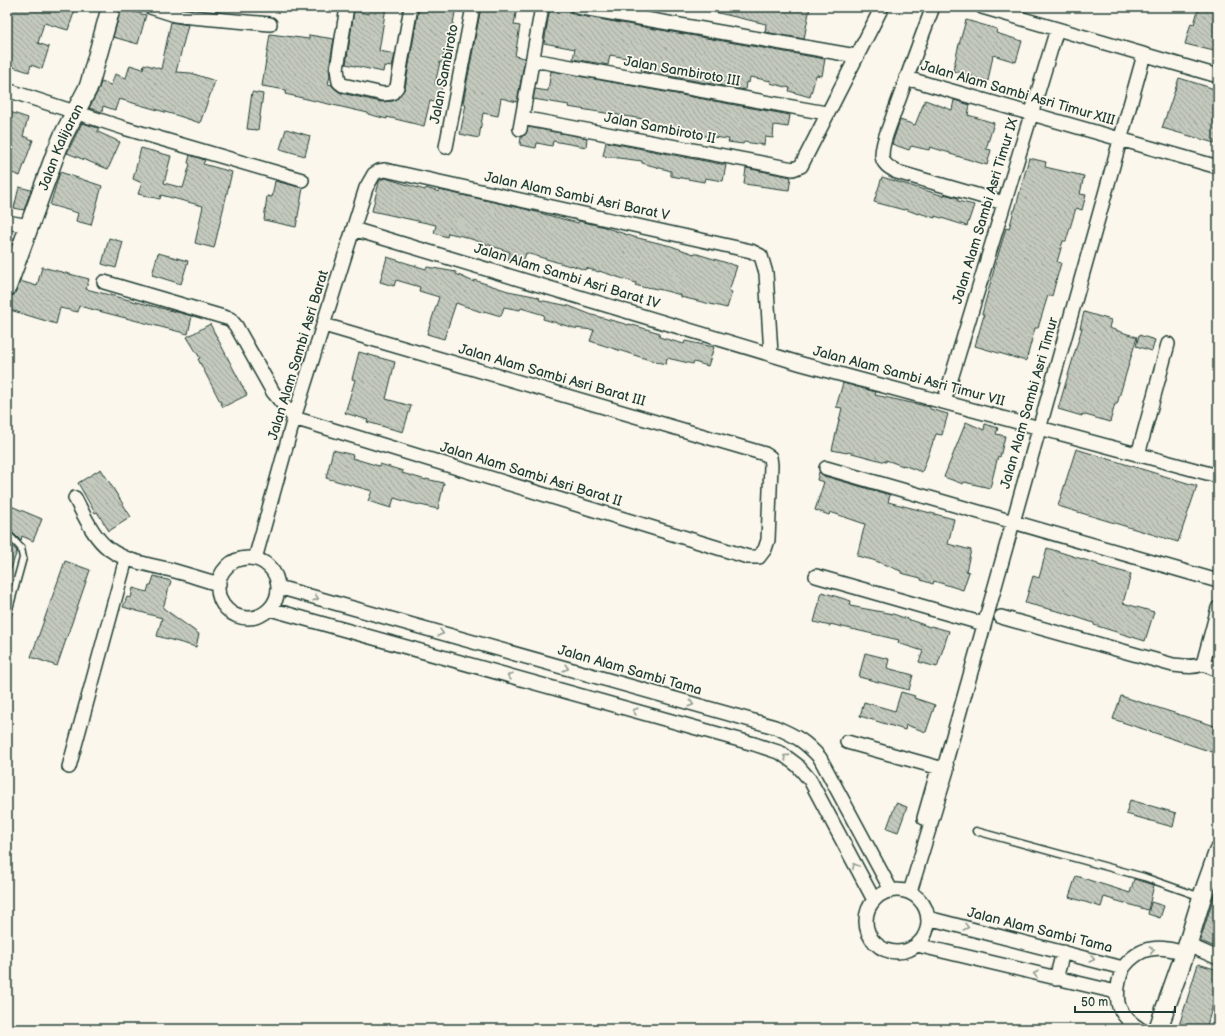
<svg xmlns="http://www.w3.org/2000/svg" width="1225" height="1036" viewBox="0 0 1225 1036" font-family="'Balsamiq Sans',sans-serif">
	<defs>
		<pattern id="building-back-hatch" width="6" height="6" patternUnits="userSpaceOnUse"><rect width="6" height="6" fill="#c4c9be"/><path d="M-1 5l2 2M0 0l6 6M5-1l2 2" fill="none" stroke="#9fa49b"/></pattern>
	</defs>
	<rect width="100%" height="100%" fill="#fbf7ec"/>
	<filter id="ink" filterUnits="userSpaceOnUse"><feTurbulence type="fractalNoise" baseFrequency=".025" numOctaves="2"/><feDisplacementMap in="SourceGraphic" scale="8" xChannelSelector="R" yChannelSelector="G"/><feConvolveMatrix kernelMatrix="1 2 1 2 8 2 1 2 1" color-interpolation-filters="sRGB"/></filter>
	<g filter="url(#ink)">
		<!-- building -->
		<path fill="url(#building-back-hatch)" stroke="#1f3d34" d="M7 7H76L68 30 44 23 38 43 49 47 42 69 31 65 29 72 7 65Z
			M370 7H386L379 51 395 54 392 67 384 66 383 72 346 64 354 11 369 14Z
			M419 7H456L452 29H451L448 48H445L442 63 440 62 435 84 442 85 439 103 430 101 424 126 387 117V119L368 114V113L285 94 286 90 262 86 270 34 309 39V35L334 39 329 68 330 76 328 84 332 85 334 88 341 93 381 102 393 101 398 98 405 88Z
			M481 7H517L514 25 520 26 515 56 525 58 517 102 501 98 498 116 483 113 479 138 460 134 466 104 463 103Z
			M550 7H569L572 13 576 15 825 59 822 76 816 75 810 97 789 91 790 88 770 83 771 81 750 77 749 83 746 82 745 90 641 71 643 61 610 55 608 65 573 59 575 49 544 43Z
			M714 7H810L804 39 765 32 766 24 714 12Z
			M1199 7H1218V52L1185 44 1191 23 1194 24Z
			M121 9 146 15 138 44 113 37Z
			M966 20 997 29 996 33 1022 41 1016 62 993 55 988 81 971 78 972 75 953 71 958 48Z
			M171 22 188 25 176 72 191 73 215 81 200 123 179 116 119 99 115 110 103 106 102 112 89 108 98 91 101 82 111 85 115 74 126 78 130 65 143 69 144 64 161 69Z
			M551 71 790 115 788 127 774 125 773 138 765 137 764 145 744 142 743 144 728 142 729 139 649 129V127L642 126 643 119 568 107 569 105 533 99 535 89 548 91Z
			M1179 78 1218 90V144L1162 128Z
			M252 92 263 94 258 130 247 129Z
			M925 100 952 110 954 100 970 105 968 115 994 123 986 149 991 150 987 165 950 154V153L930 147 929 150 911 146 909 150 892 144 900 120 915 125Z
			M7 111 28 118 23 136 33 140 20 176 7 171Z
			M82 123 98 128V132L120 142 108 169 67 153Z
			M528 127 587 138 586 147 553 141 552 146 537 143 536 148 520 145 521 137 526 134Z
			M286 129 310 136 305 156 280 149Z
			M606 142 726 165 723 181 705 178 704 182 671 176V171L642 163V161L603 156Z
			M141 148 171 156 164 183 183 188 190 164 188 163 190 155 205 160 203 164 232 172 214 248 195 243 203 206 161 195 160 199 138 194 142 183 133 179Z
			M1029 158 1046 162 1045 167 1084 176 1080 194 1086 195 1082 210 1076 208 1066 241H1063L1057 262 1061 263 1056 281 1052 296 1048 295 1038 328H1035L1026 361 975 346 984 315 982 314 996 262 1006 228 1009 229 1014 210H1015Z
			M746 168 791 177 789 190 744 184Z
			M60 172 102 186 91 225 76 221 78 213 50 205Z
			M882 177 944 196V194L958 198V201L974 205 967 226 935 216V218L919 213 918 214 905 209 904 210 874 202Z
			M385 178 425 190 426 188 439 192V190L521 208 578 223 579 221 601 226 634 237 671 246 694 254V253L737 266 729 291 732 292 727 308 681 297V295L662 290 647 287 646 288 635 285 636 283 599 271V272L586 268 585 270 571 265 570 266 526 253 522 265 508 260 510 252 462 236 448 233 447 237 434 233 436 225 372 211 379 182 380 180Z
			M275 181 303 188 296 227 264 220 267 196 272 197Z
			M19 187 31 190 24 210 14 208Z
			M109 238 123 242 116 268 102 264Z
			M158 253 188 261 181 284 152 275Z
			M387 257 426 269 427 267 456 272V274L474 282V280L508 291 534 296 540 298 539 300 569 306 592 315 629 325V324L660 333 659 337 684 344 685 341 714 347 708 366 694 362 693 364 667 358 666 364 656 362 590 341 594 330 574 328 543 319 544 315 521 308 520 310 504 307 501 316 484 311V313L456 303 444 339 427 334 439 297 419 291 420 287 396 280 394 286 380 282Z
			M42 267 89 279 86 289 192 316 188 334 79 306 78 312 60 308 56 324 7 309 8 297 14 295 20 281 37 286Z
			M1084 312 1111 320 1109 328 1137 337 1117 404H1115L1110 422 1082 414V416L1058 409 1082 328H1080Z
			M210 324 247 395 223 407 198 359 200 358 187 337Z
			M1139 335 1155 340 1152 351 1136 346Z
			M359 352 395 362 386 399 411 406 403 432 367 422 368 420 345 413 355 380 352 379Z
			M843 383 876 392 875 395 930 407V409L948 414 942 435 936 434 922 472 903 465V466L886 460V462L848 452 847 453 832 450 842 408 836 407Z
			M966 422 984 430 985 424 998 428 996 434 1005 436 1000 457 998 456 990 488 964 482 963 484 944 477Z
			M1076 449 1197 486 1178 542 1058 506Z
			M333 450 353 455 352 458 379 466 380 464 403 471 402 473 426 480V479L444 483 438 509 411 503 394 498 391 508 368 501 372 491 326 478Z
			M101 469 131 517 109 531 97 512 95 513 78 483Z
			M819 472 824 476 890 495 888 502 954 519 948 544 971 550 966 571 969 572 963 590 934 581 933 584 921 580V578L901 573V571L873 560 857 556 865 524 830 512 829 515 815 510 824 482 817 480Z
			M11 506 42 519 33 541 22 536 21 541 10 530 7 529V515Z
			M7 540 17 551 9 575H7Z
			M1047 548 1098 564V565L1131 574 1123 603 1154 612 1145 641 1094 625V623L1061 612 1025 603 1033 576 1039 578Z
			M65 561 90 570 57 666 31 657Z
			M154 576 171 581 163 608 199 634 196 647 157 636 162 618 123 607 127 597 131 598 133 588 147 592 149 585H151Z
			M822 592 851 601 850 606 893 614 930 627 931 626 949 631 937 667 919 662 923 651 898 643 899 640 830 624V626L814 622Z
			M865 653 889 659 887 668 913 675 909 690 859 677Z
			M901 692 915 696 914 698 935 705 926 732 906 725 905 730 860 716 864 702 895 711Z
			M1121 696 1218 727V754L1113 719Z
			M1130 800 1176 813 1173 827 1126 814Z
			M896 803 907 807 898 832 887 828Z
			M1076 876 1130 893 1134 879 1154 885 1148 910 1104 897 1101 907 1069 897Z
			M1217 886H1218V948L1200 941Z
			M1151 902 1164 906 1160 918 1148 914Z
			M1198 964 1218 970V987L1206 1029H1178Z"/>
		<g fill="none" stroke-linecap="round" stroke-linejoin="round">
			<!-- lane casing -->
			<g stroke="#1f3d34" stroke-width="9">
				<path id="lane" d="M7 533 21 548 23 558 7 616
					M976 831 1144 877 1201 897"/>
			</g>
			<!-- street casing -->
			<g stroke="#1f3d34" stroke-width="16">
				<path id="street" d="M150 7 175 15 191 17 270 24
					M347 7 337 69 339 82 343 85 383 94 392 93 397 87 411 7
					M577 7 856 56
					M933 7C919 43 906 80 893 116 889 128 882 142 882 155 882 164 890 168 897 172L1004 203
					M982 7 1218 76
					M533 60 826 113
					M906 78 1218 167
					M7 90 124 128 302 180
					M522 118 793 169 801 166 882 7
					M520 129 542 7
					M446 147 473 7
					M7 222 29 226
					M353 229 802 364 1218 476
					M104 282 230 319 236 326 273 392 294 418 748 557H759L765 549 768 540 771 465 770 457 765 454 324 325
					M944 402 1057 29
					M1138 455 1168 344
					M826 468 1218 581
					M75 498C84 515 93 537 109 549 128 563 153 565 175 571 190 575 204 580 219 584
					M218 588a30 30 0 1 1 60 0a30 30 0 1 1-60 0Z
					M255 559 294 418 366 188 374 174 379 171 385 170 751 251 761 256 766 273 771 354
					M816 576 984 624
					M278 587 775 727C796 736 805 741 820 758L891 890
					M270 609 754 744 781 753 797 765 810 780 874 900
					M1001 617 1173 665C1184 666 1193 668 1203 664L1218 670
					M1203 664 1218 608
					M847 742 947 770
					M69 767 126 559
					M924 818 938 769
					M866 921a31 31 0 1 1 62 0a31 31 0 1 1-62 0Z
					M910 892 947 770 946 761 1144 55
					M928 918 1123 968
					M917 945 1116 992
					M1188 945 1218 958
					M1056 979 1063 952
					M1140 1029C1132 1024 1125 1018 1120 1009 1115 999 1118 977 1124 967 1129 959 1141 950 1151 949 1163 947 1174 950 1185 953"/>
			</g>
			<!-- secondary casing -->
			<g stroke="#1f3d34" stroke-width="21">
				<g id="secondary">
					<path id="s1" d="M7 287 55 155 63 136 89 86 111 7"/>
					<path d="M1158 1029 1185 953 1202 897 1218 852"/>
				</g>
			</g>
			<!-- lane -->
			<use href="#lane" stroke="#fbf7ec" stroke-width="6"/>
			<!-- street -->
			<use href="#street" stroke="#fbf7ec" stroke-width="13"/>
			<!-- secondary -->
			<use href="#secondary" stroke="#fbf7ec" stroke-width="18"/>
		</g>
		<!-- one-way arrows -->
		<defs><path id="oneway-chevron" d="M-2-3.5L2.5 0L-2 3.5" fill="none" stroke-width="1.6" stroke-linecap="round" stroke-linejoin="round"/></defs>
		<g stroke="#8d9a90">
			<use href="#oneway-chevron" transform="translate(316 598) rotate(16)"/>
			<use href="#oneway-chevron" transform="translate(441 633) rotate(16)"/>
			<use href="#oneway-chevron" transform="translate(566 668) rotate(16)"/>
			<use href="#oneway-chevron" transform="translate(510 676) rotate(-164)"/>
			<use href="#oneway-chevron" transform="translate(691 704) rotate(16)"/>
			<use href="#oneway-chevron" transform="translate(635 711) rotate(-164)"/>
			<use href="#oneway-chevron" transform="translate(786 757) rotate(-144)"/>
			<use href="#oneway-chevron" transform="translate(855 866) rotate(-118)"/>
			<use href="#oneway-chevron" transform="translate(966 927) rotate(14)"/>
			<use href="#oneway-chevron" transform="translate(1152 950) rotate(-11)"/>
			<use href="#oneway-chevron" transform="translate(1092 959) rotate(14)"/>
			<use href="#oneway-chevron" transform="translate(1036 974) rotate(-166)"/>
		</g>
	</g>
	<g text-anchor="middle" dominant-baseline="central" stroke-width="3.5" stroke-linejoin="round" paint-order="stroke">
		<!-- street labels -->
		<g font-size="14" fill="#1f3d34" stroke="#fbf7ec">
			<text transform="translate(682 71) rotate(10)">Jalan Sambiroto III</text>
			<text transform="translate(444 74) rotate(-79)">Jalan Sambiroto</text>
			<text transform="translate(1018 93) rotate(16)">Jalan Alam Sambi Asri Timur XIII</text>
			<text transform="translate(660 128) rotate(11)">Jalan Sambiroto II</text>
			<text stroke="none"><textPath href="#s1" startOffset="150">Jalan Kalijaran</textPath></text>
			<text transform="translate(577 196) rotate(12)">Jalan Alam Sambi Asri Barat V</text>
			<text transform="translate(985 211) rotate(-73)">Jalan Alam Sambi Asri Timur IX</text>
			<text transform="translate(567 276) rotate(17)">Jalan Alam Sambi Asri Barat IV</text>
			<text transform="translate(298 355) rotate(-73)">Jalan Alam Sambi Asri Barat</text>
			<text transform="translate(552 375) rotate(16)">Jalan Alam Sambi Asri Barat III</text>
			<text transform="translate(909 376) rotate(15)">Jalan Alam Sambi Asri Timur VII</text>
			<text transform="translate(1029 403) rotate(-74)">Jalan Alam Sambi Asri Timur</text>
			<text transform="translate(531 474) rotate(17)">Jalan Alam Sambi Asri Barat II</text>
			<text transform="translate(630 670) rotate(16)">Jalan Alam Sambi Tama</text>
			<text transform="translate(1040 930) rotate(14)">Jalan Alam Sambi Tama</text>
		</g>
	</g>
	<!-- margin -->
	<rect width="1225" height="1036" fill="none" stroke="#fbf7ec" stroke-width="24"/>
	<rect x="12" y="12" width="1201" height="1012" fill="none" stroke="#1f3d34" stroke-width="1.5" filter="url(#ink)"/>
	<!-- scale -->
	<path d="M1075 1006v6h100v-6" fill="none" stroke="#1f3d34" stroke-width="2"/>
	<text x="1081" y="1006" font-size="12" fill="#1f3d34" stroke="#fbf7ec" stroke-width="3" paint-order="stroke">50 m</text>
</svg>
